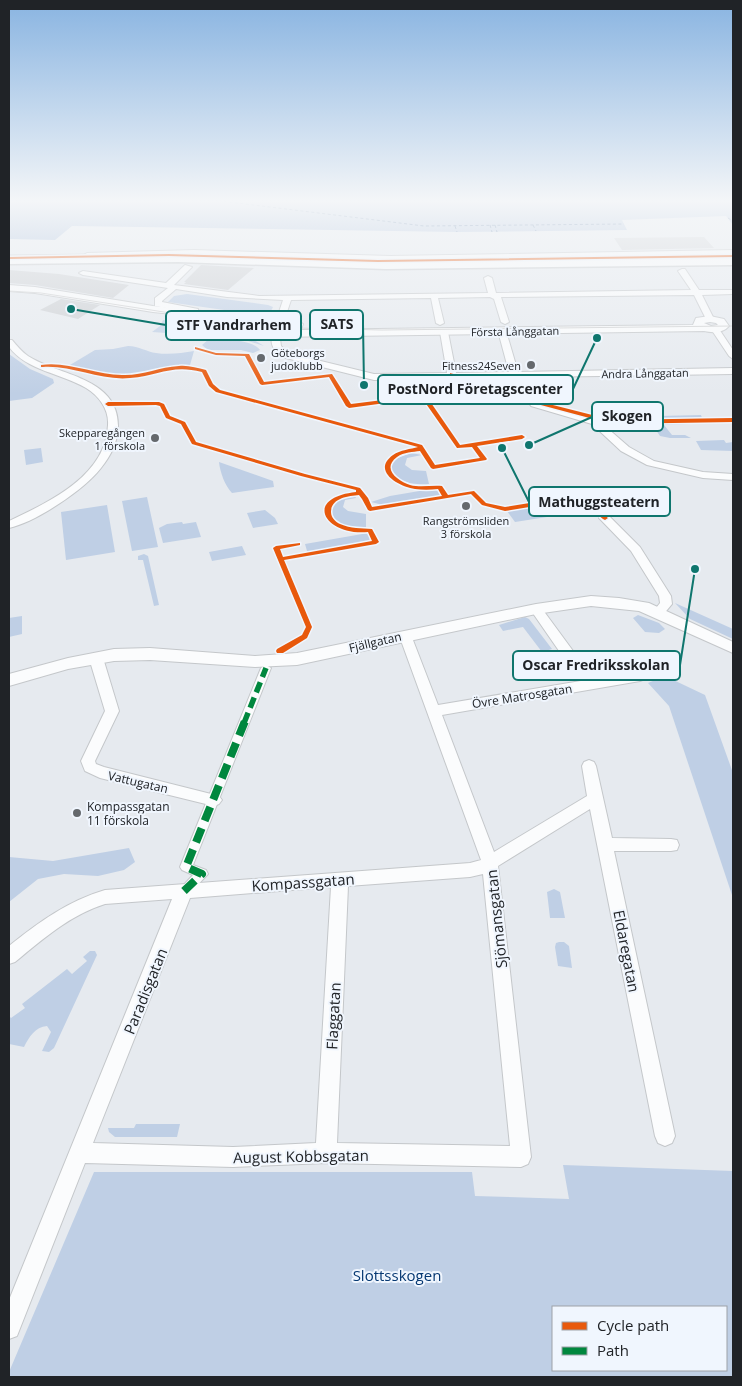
<svg xmlns="http://www.w3.org/2000/svg" width="742" height="1386" viewBox="0 0 742 1386" font-family="'Open Sans',sans-serif">
	<rect width="100%" height="100%" fill="#e6eaef"/>
	<!-- green -->
	<path fill="#bfcfe5" fill-rule="evenodd" d="M187 294 268 305 273 307 271 311 245 313 168 302 174 296Z
		M163 320 237 330 264 346 239 338 152 332 160 326Z
		M209 339C221 338 254 340 260 350L253 353 241 350H208L202 345Z
		M128 346C139 346 147 352 156 353 169 355 182 353 194 351L190 365C170 364 153 373 132 375 113 376 93 370 74 368L70 365 95 350 113 349Z
		M9 354 30 369 53 379 54 383 32 398 9 401Z
		M644 402H651L653 407 660 416 701 415 702 418H654L651 417Z
		M712 421 715 423 664 425 672 435H685L691 438H670L660 436 652 424 654 422Z
		M724 440 726 443 733 442V451L701 450 696 441Z
		M41 448 43 462 26 465 24 450Z
		M411 453 422 455 407 458 405 465 412 470 426 471 429 484C415 485 392 483 390 466L395 459Z
		M219 462 273 481 274 487 232 493C225 486 220 472 219 462Z
		M437 488 442 492 439 496 383 505 371 502 390 496Z
		M354 495 356 498 345 500 343 507 348 511 366 514V527C353 528 338 527 330 515 330 501 341 494 354 495Z
		M147 497 158 547 132 551 122 501Z
		M552 504 560 515 515 522 507 511Z
		M107 505 115 552 66 560 61 512Z
		M265 510 275 518 278 524 253 528 247 513Z
		M182 522 183 524 196 522 201 537 163 543 159 528 167 524Z
		M368 533 370 539 367 542 314 551H307L305 544Z
		M242 546 246 555 212 561 209 552Z
		M144 554 148 556 159 605 154 606 143 560H138V556Z
		M675 603 733 629V639L690 619Z
		M638 615 659 623 665 629 659 633 645 632 633 618Z
		M22 616V634L9 637V618Z
		M525 617 529 619 552 649 542 652 523 627 503 631 499 625Z
		M665 676 705 695 733 773V898L669 706 648 683Z
		M129 848 135 862 124 870 98 876 64 874 38 879 9 902V857L53 861Z
		M554 889 560 892 565 918H550L547 892Z
		M559 942H564L569 946 572 968 558 966 555 947 556 943Z
		M90 951H95L97 955 54 1048 49 1052 42 1051 51 1032 47 1026C35 1027 29 1037 24 1047L9 1044V1016L11 1018 25 1008 22 1004 67 969 72 974 87 961 83 957Z
		M136 1124H180L177 1137H115L109 1132 108 1128H134Z
		M563 1165 733 1171V1377H9V1372L94 1172H472L475 1196 569 1199ZM726 1307V1370H553V1307Z"/>
	<!-- water -->
	<path fill="#9ab3d6" d="M9 200H733V225L726 216 622 220 627 230 457 232 72 226 55 240 9 239Z"/>
	<g fill="none" stroke-linecap="round" stroke-linejoin="round">
		<!-- ferry -->
		<path stroke="#12427c" stroke-width="1" stroke-dasharray="3 2.5" stroke-linecap="butt" d="M213 200 424 226 624 224
			M728 218 733 221
			M490 225 492 232
			M495 225 497 232
			M533 225 536 231
			M455 226 457 232"/>
	</g>
	<!-- building -->
	<path fill="#cccfd3" d="M704 237 714 248 622 250 614 238Z
		M201 265 254 268 228 290 184 284 186 282H184Z
		M9 270 59 274 129 285 113 298 35 285 9 283Z
		M61 299 100 305 78 319 40 310Z"/>
	<g fill="none" stroke-linecap="round" stroke-linejoin="round">
		<!-- pedestrian casing -->
		<g stroke="#c4c7ca" stroke-width="2">
			<path id="pedestrian" d="M266 665 271 668 193 865 206 870 208 874 188 895 184 896 180 895 178 891 193 875 182 870 180 867 261 668Z"/>
		</g>
		<!-- minor casing -->
		<g stroke="#c4c7ca" stroke-width="2">
			<path id="minor" d="M185 265 192 267 174 285 259 296 488 293 484 278 488 276 492 278 496 293 691 290 678 271 682 269H685L699 290H733V294L702 295 714 319 710 321 706 319 694 295 501 297 509 322 505 324 501 322 494 299 490 297 438 298 444 323 440 325 436 323 431 298 291 300 285 318 281 320 277 318 283 300 227 297 176 289 162 301V302L198 309V313H195L155 306V298L168 288 83 275 79 273 83 271 166 283Z
				M712 327 719 329 733 350V359L729 356 711 329Z
				M502 328 506 331 518 372 733 368V374L533 377 531 381 538 402 598 420 629 447 654 461 703 472 733 474V480L703 478 647 465 621 451 592 424 531 406 525 397 521 381 524 377 374 380 282 357C273 351 269 342 273 332H279L281 346 288 353 374 374 447 373 440 332 444 329 448 332 456 373 509 372 498 331Z
				M9 340H12C17 346 22 352 28 356 59 376 119 377 118 427 117 444 111 455 101 468 84 490 36 522 9 528V521C49 502 106 476 108 425 109 409 99 396 86 388 61 373 27 371 9 347Z
				M605 515 609 516 640 547 671 596 672 604 662 616 658 617 652 613 660 603 659 596 631 551 599 518Z
				M536 605 540 606 576 655 578 658 576 661H566L530 609Z
				M405 631 411 635 438 705 640 671 645 673 647 676 645 679 640 681 442 715 494 852 587 796 582 766 584 762 589 760 594 762 596 766 612 838 671 839 677 840 679 845 677 850 671 851H614L675 1136 672 1143 665 1146 658 1143 655 1136 590 809 498 866 531 1157 528 1164 521 1167 326 1163 233 1167 85 1163 17 1336 9 1339V1300L172 899 105 904C70 915 43 939 15 962L9 964V946C39 922 68 901 105 890L470 863 481 860 399 635ZM483 874 510 1146 337 1143 348 886 470 877ZM331 887 316 1143 233 1147 93 1143 190 898Z
				M96 654 101 655 103 658 119 711 95 761 96 764 104 767 219 796 222 800 219 804 214 806 100 778 85 771 81 761 105 711 89 658 91 655Z"/>
		</g>
		<!-- tertiary casing -->
		<g stroke="#c4c7ca" stroke-width="2">
			<path id="tertiary" d="M194 250 390 256 733 250V256L390 262 194 256 87 259 82 256 87 253Z
				M9 285 35 287 153 306 261 317 291 316 303 324 301 330 693 325 696 318 710 316 724 319 729 326C723 333 713 333 704 331L274 337 257 330 256 328 258 323 153 312 35 293 9 291ZM275 321 288 322 292 325C286 332 275 332 267 327L269 323ZM710 322 716 323 718 325 711 326 704 323Z
				M591 596 619 598 649 603 733 642V653L639 611 591 606 536 614 297 665 255 667 150 660 114 661 68 669 9 686V674L68 658 114 649 150 648 255 656 297 653 536 604Z"/>
		</g>
		<!-- trunk casing -->
		<g stroke="#c4c7ca" stroke-width="3">
			<path id="trunk" d="M178 254 386 261 733 257V265L386 269 178 262 9 264V256Z"/>
		</g>
		<!-- pedestrian -->
		<use href="#pedestrian" fill="#fbfcfd" fill-rule="evenodd"/>
		<!-- minor -->
		<use href="#minor" fill="#fbfcfd" fill-rule="evenodd"/>
		<!-- tertiary -->
		<use href="#tertiary" fill="#fbfcfd" fill-rule="evenodd"/>
		<!-- trunk -->
		<use href="#trunk" fill="#fbfcfd" fill-rule="evenodd"/>
		<!-- tram -->
		<path stroke="#cfd0d1" stroke-width="1" d="M9 291 41 293 235 323 297 328 382 330 733 326"/>
		<!-- quiet-far1 -->
		<path stroke="#00873e" stroke-width="5.5" stroke-dasharray="11 5.5" stroke-linecap="butt" d="M244 723 266 668"/>
		<!-- quiet -->
		<path stroke="#00873e" stroke-width="8" stroke-dasharray="15 8" stroke-linecap="butt" d="M184 891 202 874 186 867 245 721"/>
		<!-- cycleway casing -->
		<g stroke="#f0f6fe" stroke-width="3">
			<path id="cycleway" d="M169 254 378 260 733 255V257L378 262 169 256 9 259V257Z
				M195 347 216 353 249 354 264 382 332 374 351 404 431 394V390L424 388 427 386 435 387 436 396 427 397 460 445 522 435 525 437 522 439 477 446 487 459 486 460 433 469 431 468 420 451C413 452 404 452 397 457 381 469 398 481 410 485 421 488 431 485 442 486L448 495 474 491 486 503 505 507 579 495 608 518 605 520 603 519 578 499 505 511 482 505 471 494 370 511 368 510 362 499 359 495C348 496 331 498 331 512 331 518 336 522 340 524 351 529 361 528 372 529L379 542 376 544 284 560 312 627 307 638 283 653H277L276 651 277 649 302 635 306 627 273 548 276 546 300 543V545L280 549 283 557 372 541 368 532C325 536 302 498 356 492V490L301 476 192 444 181 424 166 418 160 406 156 405 108 406 105 404 108 402H159L164 404 170 416 185 422 196 442 305 474 360 488 368 498 372 507 442 496 438 489C430 490 422 490 415 489 399 487 371 471 393 455 400 450 411 449 418 447L216 392 209 386 202 372C171 364 159 376 130 378 101 381 72 365 43 367H41V365C68 361 95 375 122 375 142 376 159 367 179 366 188 365 197 368 206 370L213 384 220 390 422 445 435 465 480 458 472 447 457 448 422 398 349 408 346 406 329 377 262 385 260 384 245 356 216 355 195 349Z
				M450 373 457 375 532 376 539 399 541 402 612 420 733 418V422L612 424 537 404 533 399 528 378 456 377 450 375Z"/>
		</g>
		<!-- cycleway -->
		<use href="#cycleway" fill="#e8590c" fill-rule="evenodd"/>
	</g>
	<!-- sky -->
	<linearGradient id="sky" x2="0" y2="1"><stop stop-color="#89b4e1"/><stop offset="0.51" stop-color="#f4f6f8"/><stop offset="1" stop-color="#f4f6f8" stop-opacity="0"/></linearGradient>
	<rect width="742" height="394" fill="url(#sky)"/>
	<!-- markers -->
	<g fill="#65696d" stroke="#f0f6fe" stroke-width="2">
		<circle cx="261" cy="358" r="5"/>
		<circle cx="531" cy="365" r="5"/>
		<circle cx="155" cy="438" r="5"/>
		<circle cx="466" cy="506" r="5"/>
		<circle cx="77" cy="813" r="5"/>
	</g>
	<g text-anchor="middle" dominant-baseline="central" stroke-width="4" stroke-linejoin="round" paint-order="stroke">
		<!-- far-street labels -->
		<g font-size="11" fill="#202327" stroke="#f0f6fe">
			<text transform="translate(515 331) rotate(-1)">Första Långgatan</text>
			<text transform="translate(645 373) rotate(-1)">Andra Långgatan</text>
		</g>
		<!-- far-poi labels -->
		<g font-size="11" fill="#202327" stroke="#f0f6fe" text-anchor="end">
			<text x="271" y="352" text-anchor="start">Göteborgs<tspan x="271" dy="13">judoklubb</tspan></text>
			<text x="521" y="365">Fitness24Seven</text>
			<text x="145" y="432">Skepparegången<tspan x="145" dy="13">1 förskola</tspan></text>
			<text x="466" y="520" text-anchor="middle">Rangströmsliden<tspan x="466" dy="13">3 förskola</tspan></text>
		</g>
		<!-- street labels -->
		<g font-size="12" fill="#202327" stroke="#f0f6fe">
			<text transform="translate(375 642) rotate(-13)">Fjällgatan</text>
			<text transform="translate(522 696) rotate(-9)">Övre Matrosgatan</text>
			<text transform="translate(138 782) rotate(13)">Vattugatan</text>
		</g>
		<!-- poi labels -->
		<g font-size="12" fill="#202327" stroke="#f0f6fe" text-anchor="start">
			<text x="87" y="806">Kompassgatan<tspan x="87" dy="14">11 förskola</tspan></text>
		</g>
		<!-- near-street labels -->
		<g font-size="15" fill="#202327" stroke="#f0f6fe">
			<text transform="translate(303 882) rotate(-4)">Kompassgatan</text>
			<text transform="translate(496 919) rotate(-96)">Sjömansgatan</text>
			<text transform="translate(627 951) rotate(79)">Eldaregatan</text>
			<text transform="translate(145 991) rotate(-68)">Paradisgatan</text>
			<text transform="translate(333 1016) rotate(-87)">Flaggatan</text>
			<text transform="translate(301 1156) rotate(-1)">August Kobbsgatan</text>
		</g>
		<!-- near-park labels -->
		<g font-size="15" fill="#063872" stroke="#f0f6fe">
			<text x="397" y="1275">Slottsskogen</text>
		</g>
	</g>
	<!-- callouts -->
	<path fill="none" stroke="#0f766e" stroke-width="2" d="M364 385L363 324M71 309L166 325M597 338L573 389M529 445L592 417M502 448L529 502M695 569L680 665"/>
	<g fill="#0f766e" stroke="#f0f6fe" stroke-width="2">
		<circle cx="364" cy="385" r="5"/>
		<circle cx="71" cy="309" r="5"/>
		<circle cx="597" cy="338" r="5"/>
		<circle cx="529" cy="445" r="5"/>
		<circle cx="502" cy="448" r="5"/>
		<circle cx="695" cy="569" r="5"/>
	</g>
	<g fill="#f0f6fe" stroke="#0f766e" stroke-width="2">
		<rect x="310" y="310" width="53" height="29" rx="5"/>
		<rect x="166" y="311" width="135" height="29" rx="5"/>
		<rect x="378" y="375" width="195" height="29" rx="5"/>
		<rect x="592" y="402" width="71" height="29" rx="5"/>
		<rect x="529" y="487" width="141" height="29" rx="5"/>
		<rect x="513" y="651" width="167" height="29" rx="5"/>
	</g>
	<g font-size="14" text-anchor="middle" font-weight="bold" fill="#202327">
		<text x="337" y="329">SATS</text>
		<text x="234" y="330">STF Vandrarhem</text>
		<text x="475" y="394">PostNord Företagscenter</text>
		<text x="627" y="421">Skogen</text>
		<text x="599" y="507">Mathuggsteatern</text>
		<text x="596" y="670">Oscar Fredriksskolan</text>
	</g>
	<!-- border -->
	<rect width="742" height="1386" fill="none" stroke="#202327" stroke-width="20"/>
	<!-- legend -->
	<rect x="552" y="1306" width="175" height="65" fill="#f0f6fe" stroke="#9da2a8"/>
	<rect x="562" y="1322" width="25" height="8" fill="#e8590c" stroke="#9da2a8"/>
	<text x="597" y="1331" font-size="15" fill="#202327">Cycle path</text>
	<rect x="562" y="1347" width="25" height="8" fill="#00873e" stroke="#9da2a8"/>
	<text x="597" y="1356" font-size="15" fill="#202327">Path</text>
</svg>
